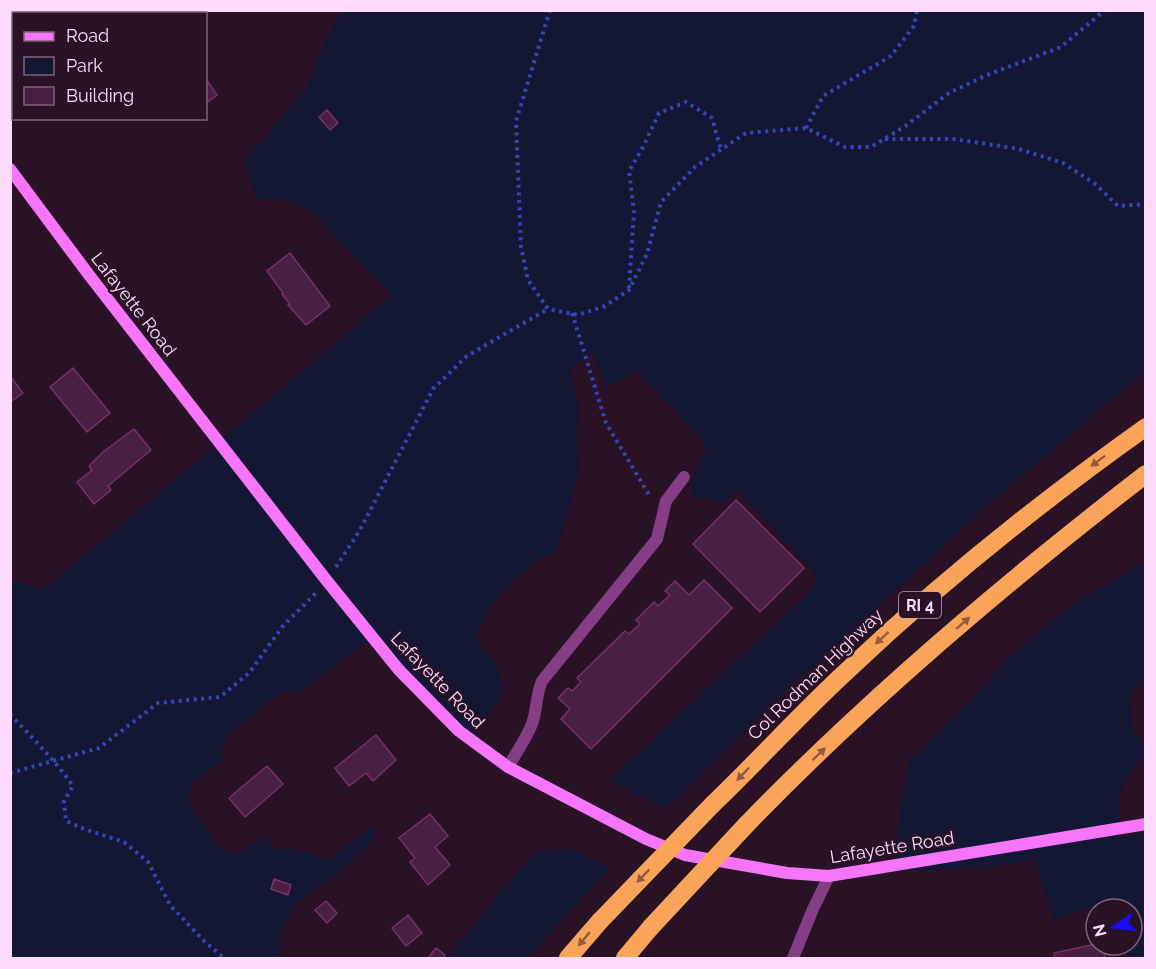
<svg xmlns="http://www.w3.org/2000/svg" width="1156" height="969" viewBox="0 0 1156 969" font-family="Raleway,sans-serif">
	<rect width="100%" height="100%" fill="#291126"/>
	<!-- green -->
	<path fill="#141733" d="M341 11H1145V372L997 497 786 691 667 809 628 791 611 779 806 595 816 582 813 570 737 491 720 505 714 500 695 498 691 480 706 453 702 439 639 373 631 374 606 387 594 354 570 370 580 408 577 431 579 472 557 551C532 557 476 611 478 638 479 652 487 651 494 660 499 667 501 682 504 691L472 741 369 640 312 683 301 693C291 688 281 693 272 699L231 734 220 753 223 761 194 781 188 800 217 847 238 853 267 836 275 850 291 848 329 859 375 825 374 839 338 874 297 903 280 934 282 958H11V580L32 584 42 590 104 540 392 295 346 249 317 215 290 201 256 198 245 160 307 87 325 43Z
		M1145 562V674L1140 680 1129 700 1132 712 1133 731 1145 753 1127 778 1119 799 1120 837 1145 832V958H1128L1125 945H1132V909H1101L1093 907 1053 921 1036 859 993 867 904 872 895 850 909 758 916 755 973 698 1009 657 1070 606Z
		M573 849 611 868 527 958H448L503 888 539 850Z"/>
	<!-- building -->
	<path fill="#491e43" stroke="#74316b" stroke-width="1.5" d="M185 10 182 14H166L163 11Z
		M206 79 217 95 206 103Z
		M327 110 338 123 330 130 319 117Z
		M290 253 330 306 306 325 288 305 290 304 282 294 283 293 267 271Z
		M73 368 110 413 87 432 50 387Z
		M10 376 23 393 10 402Z
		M134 429 151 450 108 486 111 490 94 504 77 482 92 470 89 466 103 452Z
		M736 500 804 568 760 612 693 544Z
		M704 580 732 608 591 749 561 719 570 709 558 698 568 688 572 691 581 682 577 678 625 631 629 634 640 624 636 620 654 602 658 606 670 595 665 591 675 581 689 595Z
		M376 735 396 760 373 781 366 773 349 786 335 768Z
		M267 766 283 784 245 817 229 798Z
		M430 814 448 836 435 847 450 865 428 885 410 862 415 858 399 838Z
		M274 879 291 885 288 895 271 889Z
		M326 901 337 913 327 923 315 910Z
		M408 915 422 933 406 946 392 928Z
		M1096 944 1102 945 1105 958H1055L1054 953Z
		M436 948 445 955 443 958H428Z"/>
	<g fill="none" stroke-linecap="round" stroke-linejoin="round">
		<!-- path -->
		<path stroke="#3544b8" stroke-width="4" stroke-dasharray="3 4.5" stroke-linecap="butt" d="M550 10 516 121 521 247 528 280 548 309 578 315 605 306 629 290 647 254 661 202 695 167 746 133 806 128 845 147H871L904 127 949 93 987 75 1061 47 1105 10
			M1146 106V107
			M806 128 823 96 891 56 914 26 917 10
			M885 139H954L1019 149 1063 163 1094 183 1118 206 1146 204
			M629 288 634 212 629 171 643 147 659 113 686 102 712 118 721 150
			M572 313 606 423 651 498
			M336 567 360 530 433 389 467 356 548 309
			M10 714C32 738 55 760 73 786L64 801 66 821 87 830 124 842 148 862 170 905 204 941 224 958
			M10 773 99 748 158 703 220 697 249 673 283 626 317 592"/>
		<!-- lane -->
		<path stroke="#853e86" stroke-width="12" d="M508 767C516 753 526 739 532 724 537 710 536 695 542 681L657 539 666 501 684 477"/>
		<!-- street -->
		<path stroke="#853e86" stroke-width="12" d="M793 958 813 909 829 876"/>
		<!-- secondary -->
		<path stroke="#f675fa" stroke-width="12" d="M10 169 89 275 327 581 399 670 459 731 508 767 646 839 685 855 787 873 829 876 1146 824"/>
		<!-- highway -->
		<path stroke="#faa45a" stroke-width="18" d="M713 804C759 760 802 712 849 669 942 581 1042 501 1146 427
			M747 824C870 697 1006 582 1146 474
			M568 958 600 921
			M625 958 651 927"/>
		<!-- highway-bridge -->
		<path stroke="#faa45a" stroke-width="18" d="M600 921 713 804
			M651 927 747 824"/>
	</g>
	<!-- one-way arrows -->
	<defs><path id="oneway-solid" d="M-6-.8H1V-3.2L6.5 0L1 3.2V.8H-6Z" transform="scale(1.5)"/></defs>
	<g fill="#925a40">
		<use href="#oneway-solid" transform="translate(1098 461) rotate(143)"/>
		<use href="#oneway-solid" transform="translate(963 623) rotate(-41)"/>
		<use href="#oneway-solid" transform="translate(882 638) rotate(138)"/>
		<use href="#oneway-solid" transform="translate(819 754) rotate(-44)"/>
		<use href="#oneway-solid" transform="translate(743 774) rotate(134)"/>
		<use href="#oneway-solid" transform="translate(643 876) rotate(134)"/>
		<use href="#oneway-solid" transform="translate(584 939) rotate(130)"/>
	</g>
	<g text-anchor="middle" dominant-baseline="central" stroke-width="4.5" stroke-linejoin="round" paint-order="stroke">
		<!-- shield labels -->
		<rect fill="#291126" stroke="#be9ebc" stroke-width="1.5" x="899" y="592" width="42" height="26" rx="4.5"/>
		<g font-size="16" font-weight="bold" fill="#fedafc">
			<text x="920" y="605">RI 4</text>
		</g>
		<!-- street labels -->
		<g font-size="18" fill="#fedafc" stroke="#291126">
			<text transform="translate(134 304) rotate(52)">Lafayette Road</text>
			<text transform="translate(815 674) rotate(-44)">Col Rodman Highway</text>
			<text transform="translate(438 680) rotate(46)">Lafayette Road</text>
			<text transform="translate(892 847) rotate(-9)">Lafayette Road</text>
		</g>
	</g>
	<!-- border -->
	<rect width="1156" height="969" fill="none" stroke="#fedafc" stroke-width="24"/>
	<!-- legend -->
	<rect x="12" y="12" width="195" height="108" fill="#291126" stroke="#7e617c" stroke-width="1.5"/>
	<rect x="24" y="32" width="30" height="9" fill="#f675fa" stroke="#7e617c" stroke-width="1.5"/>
	<text x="66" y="42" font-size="18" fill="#fedafc">Road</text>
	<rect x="24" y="57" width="30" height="18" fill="#141733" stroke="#7e617c" stroke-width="1.5"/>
	<text x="66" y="72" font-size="18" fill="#fedafc">Park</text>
	<rect x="24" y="87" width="30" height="18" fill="#491e43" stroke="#7e617c" stroke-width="1.5"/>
	<text x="66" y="102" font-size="18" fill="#fedafc">Building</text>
	<!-- north arrow -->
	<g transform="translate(1114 927) rotate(256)"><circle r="28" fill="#291126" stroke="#7e617c" stroke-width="1.5"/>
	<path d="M0-4.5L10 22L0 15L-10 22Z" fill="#170df7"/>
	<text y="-9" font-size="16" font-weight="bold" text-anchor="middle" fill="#fedafc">N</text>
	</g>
</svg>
